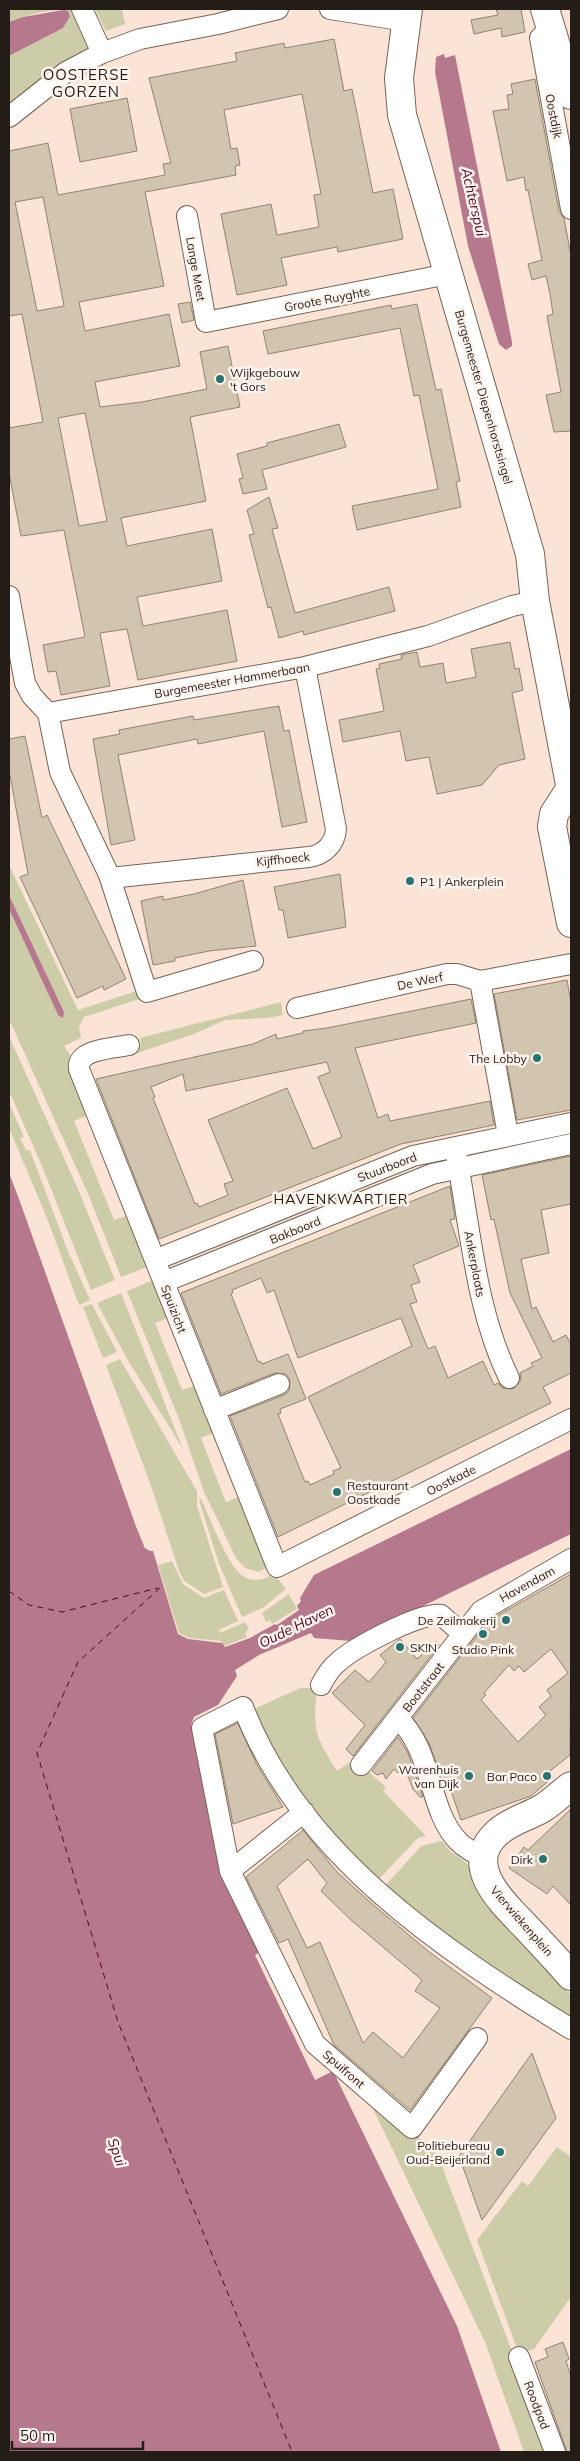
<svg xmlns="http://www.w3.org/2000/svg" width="580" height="2461" viewBox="0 0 580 2461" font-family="Mulish,sans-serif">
	<rect width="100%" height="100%" fill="#fbe4d5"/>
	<!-- green -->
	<path fill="#cccda8" d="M9 9H73L91 47 9 107V56L63 28 66 12C56 6 20 17 9 22Z
		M95 9H122L125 24 106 31Z
		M9 865 78 1010 140 990 142 998 84 1017 79 1027 81 1038 64 1046 71 1056 70 1065 89 1115 74 1121 114 1220 129 1215 150 1266 121 1277 89 1196 9 1019V909L58 1015 64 1012 9 895Z
		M281 1002 283 1015 267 1018 225 1020 194 1034 134 1054 132 1048 141 1046 140 1038Z
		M9 1036 78 1189 115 1280 91 1290 42 1166 9 1091Z
		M9 1103 24 1137 20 1138 26 1150H30L67 1249 90 1300 79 1305 47 1218 9 1128Z
		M156 1279 170 1317 155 1323 182 1390 197 1385 216 1432 201 1438 226 1502 241 1496 270 1566 259 1572 245 1568 236 1558 204 1492 179 1419 127 1291Z
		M121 1293 183 1449 126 1357 97 1303Z
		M92 1304 117 1352 103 1358 83 1307Z
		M120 1359 197 1491V1506L223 1587 204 1594 184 1581 179 1571 151 1486 106 1365Z
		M201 1499C210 1517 228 1569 245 1577 255 1583 265 1579 274 1574L286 1589 264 1607 242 1617 219 1564 199 1500Z
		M172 1561 183 1584 204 1598 224 1590 238 1621 219 1630 220 1633 245 1622 249 1630 245 1632 247 1637 224 1646 221 1641 189 1638 179 1633 158 1565Z
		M289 1594 297 1609 272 1624 270 1620 266 1622 262 1613Z
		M300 1688H317C313 1731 314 1734 337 1771L356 1758 360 1764 386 1787 383 1791 426 1836 418 1838 378 1880 313 1812 277 1757 252 1710Z
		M442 1841 450 1851 468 1864 473 1884 484 1901 571 1995V2018L466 1952 385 1886 421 1846Z
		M365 2092 437 2153 550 2452H524L485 2342Z
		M557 2147 571 2157V2297L534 2349 519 2354 477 2240 522 2181 528 2186Z"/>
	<!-- water -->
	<path fill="#b6788c" d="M63 10 68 11 70 16 63 28 9 56V22L23 17Z
		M444 54 445 58 455 55 512 342V346L506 350 499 344 468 246 435 72 436 57Z
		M9 895 64 1012 63 1018 58 1015 9 909Z
		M9 1173 29 1224 136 1526 145 1548 153 1551 178 1634 188 1639 222 1643 225 1647 250 1638 275 1624 277 1625 299 1610 297 1606 301 1601 300 1598 314 1575 571 1449V1534L351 1641 314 1638 311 1633 259 1655 235 1670 237 1676 218 1705 194 1717 191 1725 226 1881 262 1951 255 1955 315 2080 333 2071 457 2326 501 2452H9Z"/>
	<!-- pier -->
	<path fill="#fbe4d5" d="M9 1171 31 1223 138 1525 147 1546 156 1551H150L145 1548 136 1526Z"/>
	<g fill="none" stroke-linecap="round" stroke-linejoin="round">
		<!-- ferry -->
		<path stroke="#500228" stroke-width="1" stroke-dasharray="6 5" stroke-linecap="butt" d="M160 1588 78 1662 37 1753 118 2022 292 2452
			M9 1591 29 1605 62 1612 158 1588"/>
	</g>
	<!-- building -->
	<path fill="#d2c5b0" stroke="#8f836f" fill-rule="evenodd" d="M496 9H521L525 32 502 37 501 28 474 34 471 20 498 15Z
		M334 39 344 91 352 89 373 193 393 189 403 239 338 252 337 247 281 258 287 285 237 295 221 214 271 204 277 235 319 227 314 195 321 194 302 94 297 95 224 110 231 149 237 148 240 165 235 166 236 175 145 192 164 286 79 302 85 331 169 314 180 366 95 382 100 407 142 402 207 389 200 352 228 346 240 407 190 417 206 501 121 518 127 546 212 529 222 581 137 597 143 626 227 610 237 661 138 680 127 629 100 633 110 686 61 695 56 671 48 672 43 645 85 637 64 530 21 536 9 473V428L43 422 22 314 9 316V151L48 143 58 195 165 175 163 164 171 163 149 78 237 61 235 53 284 43 285 48ZM43 197 64 306 37 311 15 202ZM85 413 107 521 79 526 58 418Z
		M535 79 559 211 564 218 571 256V431L554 432 546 395 561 392 547 316 553 314 550 294 546 276 532 280 528 264 542 260 528 190 526 191 524 177 507 181 493 111 509 109 507 95 513 94 511 84Z
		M127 98 137 151 80 162 70 109Z
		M190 302 194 320 182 323 178 304Z
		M417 304 436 390 441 389 460 481 456 482 461 507 357 530 352 506 438 489 419 395 414 396 400 328 268 354 263 331 391 305 392 309Z
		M339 424 346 447 262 470 267 489 243 494 239 479 243 478 237 454 267 446V443Z
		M269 497 278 528 272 529 295 613 389 587 395 611 304 635 303 631 279 638 271 607 268 608 249 535 254 534 247 510Z
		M510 642 515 669 519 668 523 690 512 693 525 759 499 765 482 785 437 794 429 757 406 761 400 731 343 742 339 720 384 711 376 669 380 668 379 664 402 659 401 655 417 652 420 667 443 663 446 683 476 677 471 649Z
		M279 706 284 731 289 730 307 822 282 827 264 731 198 744 197 739 118 755 135 840 111 845 93 739 120 734 119 730 193 716 194 720Z
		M25 736 42 818 47 815 126 979 104 990 103 986 77 998 20 877 28 874 9 770V739Z
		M340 874 346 927 288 938 283 910H279L274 887Z
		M243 880 256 946 209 951 175 958V961L153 965 141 901 163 896V900L194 894Z
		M567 980 571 1002V1110L517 1120 494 994Z
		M471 999 476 1023 355 1048 378 1118 388 1114 390 1121 490 1101 494 1125 401 1144 159 1239 96 1079 253 1044 276 1034 277 1039 303 1033V1031L327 1028ZM327 1062 330 1072 318 1077 342 1137 313 1149 287 1088 208 1120 233 1181 224 1184 228 1195 199 1207 197 1203 195 1204 153 1098 155 1097 151 1087 183 1074 186 1091Z
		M571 1156V1204L541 1210 549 1253 521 1259 532 1309 536 1307 553 1342 566 1335 571 1345V1373L543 1387 551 1403 278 1537 230 1416 284 1395 289 1391 290 1380 286 1374 275 1373 221 1394 181 1293 450 1186 455 1219 450 1220 459 1246 413 1265 420 1282 411 1285 417 1302 410 1304 428 1349 435 1346 448 1378 483 1361 494 1385 498 1383 502 1388 513 1389 521 1380 520 1373 533 1366 531 1363 542 1358 510 1293 494 1219 491 1220 482 1175ZM261 1278 267 1293 274 1290 298 1358 401 1318 412 1346 308 1397 341 1468 333 1471 334 1474 310 1485 308 1481 305 1482 278 1414 281 1413 280 1409 306 1399 288 1354 262 1364 260 1361 258 1362 231 1294 233 1293 232 1290Z
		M571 1574 570 1755 550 1771 553 1777 531 1796 461 1820 450 1788 445 1789 429 1743 413 1718 486 1624 495 1617ZM551 1649 568 1673 547 1690 551 1696 539 1707 546 1715 518 1742 481 1700 486 1695 484 1693 509 1665 514 1671 519 1666 524 1672Z
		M400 1639 417 1659 436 1641 439 1645 353 1756 346 1749 365 1725 332 1693 355 1670 369 1682 386 1662 380 1655Z
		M238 1723 257 1765 283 1807 233 1824 215 1734Z
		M398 1737 408 1753 423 1797H420L413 1789 404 1767 398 1773 394 1769 386 1779 383 1773 377 1775 372 1771Z
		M571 1809V1905L553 1886 547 1894 509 1868 524 1847 528 1850Z
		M303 1830 337 1872 370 1902 428 1951 492 1998 410 2110 334 2045 288 1939 279 1943 246 1877ZM308 1859 327 1883 321 1891 351 1920 422 1980 415 1991 440 2008 403 2058 373 2032 363 2043 320 1942 307 1948 277 1886Z
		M532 2053 556 2118 482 2220 459 2156Z
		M563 2342 569 2359 566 2361 571 2377V2452H567L535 2362 548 2357 545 2349Z"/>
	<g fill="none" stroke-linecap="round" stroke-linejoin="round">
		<!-- street casing -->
		<g stroke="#776356" stroke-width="22">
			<path id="street" d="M82 9 102 53
				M330 9 406 21
				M550 28 540 38 571 209
				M9 117 66 72 102 53 140 39 218 24 278 9
				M187 216 206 322 448 274
				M9 596 25 683 32 696 48 713 305 667 428 636 512 606 535 601
				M48 713 60 772 109 875 147 992 253 961
				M110 878 309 857C324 855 335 844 336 829L305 667
				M480 981 508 1135
				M297 1008 447 974H457L480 981 571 964
				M129 1045C115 1048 76 1049 79 1069L277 1567 571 1419
				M456 1154C471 1230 475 1308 509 1378
				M155 1260 413 1156 571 1123
				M164 1282 432 1174 571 1144
				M214 1410 279 1384
				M321 1685C325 1677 330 1669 337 1663 353 1648 420 1612 441 1615L463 1634
				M398 1718C434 1753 428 1810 458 1841 465 1849 475 1853 484 1857
				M361 1765 481 1611 571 1559
				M230 1871 304 1812
				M477 2038 412 2128 315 2044 230 1871 202 1728 243 1707C300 1855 442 1949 571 2029
				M519 2357 555 2452"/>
		</g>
		<!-- secondary casing -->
		<g stroke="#776356" stroke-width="30">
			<path id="secondary" d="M408 9 399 78 402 115 530 554 535 601 571 790
				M545 9 571 95
				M570 789 554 814 552 827 571 923
				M571 1786C561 1793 552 1803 541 1809 527 1817 510 1821 497 1833 461 1866 504 1904 527 1928 542 1944 557 1960 571 1976"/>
		</g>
		<!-- street -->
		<use href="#street" stroke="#fff" stroke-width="20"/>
		<!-- secondary -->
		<use href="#secondary" stroke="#fff" stroke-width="28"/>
	</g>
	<!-- markers -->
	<g fill="#2a7370" stroke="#fef4ee" stroke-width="2">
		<circle cx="220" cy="379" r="5"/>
		<circle cx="410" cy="881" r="5"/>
		<circle cx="537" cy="1058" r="5"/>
		<circle cx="337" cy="1492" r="5"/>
		<circle cx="506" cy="1620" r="5"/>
		<circle cx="483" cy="1634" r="5"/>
		<circle cx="400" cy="1647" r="5"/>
		<circle cx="469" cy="1776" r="5"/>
		<circle cx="547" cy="1776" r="5"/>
		<circle cx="543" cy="1859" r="5"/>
		<circle cx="500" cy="2152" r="5"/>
	</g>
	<g text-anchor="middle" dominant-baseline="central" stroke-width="5" stroke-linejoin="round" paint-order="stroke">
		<!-- street labels -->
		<g font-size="12" fill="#241c17" stroke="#fef4ee">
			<text transform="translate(554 116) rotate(79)">Oostdijk</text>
			<text transform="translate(196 269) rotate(80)">Lange Meet</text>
			<text transform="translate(327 299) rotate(-11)">Groote Ruyghte</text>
			<text transform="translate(484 397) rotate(74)">Burgemeester Diepenhorstsingel</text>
			<text transform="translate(232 680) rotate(-10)">Burgemeester Hammerbaan</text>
			<text transform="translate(283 859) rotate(-6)">Kijffhoeck</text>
			<text transform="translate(420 981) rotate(-12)">De Werf</text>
			<text transform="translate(387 1167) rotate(-21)">Stuurboord</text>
			<text transform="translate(295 1230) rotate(-22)">Bakboord</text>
			<text transform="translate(475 1264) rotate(79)">Ankerplaats</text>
			<text transform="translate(174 1309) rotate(69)">Spuizicht</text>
			<text transform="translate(451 1480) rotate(-27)">Oostkade</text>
			<text transform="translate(527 1584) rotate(-29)">Havendam</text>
			<text transform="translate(423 1687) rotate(-52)">Bootstraat</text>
			<text transform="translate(522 1921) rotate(49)">Vierwiekenplein</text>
			<text transform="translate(344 2069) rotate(41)">Spuifront</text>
			<text transform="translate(537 2405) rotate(69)">Roodpad</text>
		</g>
		<!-- poi labels -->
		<g font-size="12" fill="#241c17" stroke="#fef4ee" text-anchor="end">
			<text x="230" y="372" text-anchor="start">Wijkgebouw<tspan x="230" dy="14">'t Gors</tspan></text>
			<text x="420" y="881" text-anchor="start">P1 | Ankerplein</text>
			<text x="527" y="1058">The Lobby</text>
			<text x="347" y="1485" text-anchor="start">Restaurant<tspan x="347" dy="14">Oostkade</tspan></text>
			<text x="496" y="1620">De Zeilmakerij</text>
			<text x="410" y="1647" text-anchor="start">SK!N</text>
			<text x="483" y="1649" text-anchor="middle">Studio Pink</text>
			<text x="459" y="1769">Warenhuis<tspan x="459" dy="14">van Dijk</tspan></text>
			<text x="537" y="1776">Bar Paco</text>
			<text x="533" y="1859">Dirk</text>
			<text x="490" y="2145">Politiebureau<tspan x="490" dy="14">Oud-Beijerland</tspan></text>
		</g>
		<!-- water labels -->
		<g font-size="14" font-style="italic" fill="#500228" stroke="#fef4ee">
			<text transform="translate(474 202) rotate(77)">Achterspui</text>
			<text transform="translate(296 1626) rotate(-26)">Oude Haven</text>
			<text transform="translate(117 2152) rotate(70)">Spui</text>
		</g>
		<!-- neighbourhood labels -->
		<g font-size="14" letter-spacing="1" fill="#241c17" stroke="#fef4ee">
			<text x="341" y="1199">HAVENKWARTIER</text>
		</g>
		<!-- quarter labels -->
		<g font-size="15" letter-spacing="1" fill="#241c17" stroke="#fef4ee">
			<text x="86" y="74">OOSTERSE<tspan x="86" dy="17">GORZEN</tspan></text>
		</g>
	</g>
	<!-- border -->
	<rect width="580" height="2461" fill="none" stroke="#241c17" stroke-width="20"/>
	<!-- scale -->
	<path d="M12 2441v8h131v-8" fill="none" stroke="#241c17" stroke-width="2.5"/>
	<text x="20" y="2441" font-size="15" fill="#241c17" stroke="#fef4ee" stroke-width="4" paint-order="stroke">50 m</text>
</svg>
